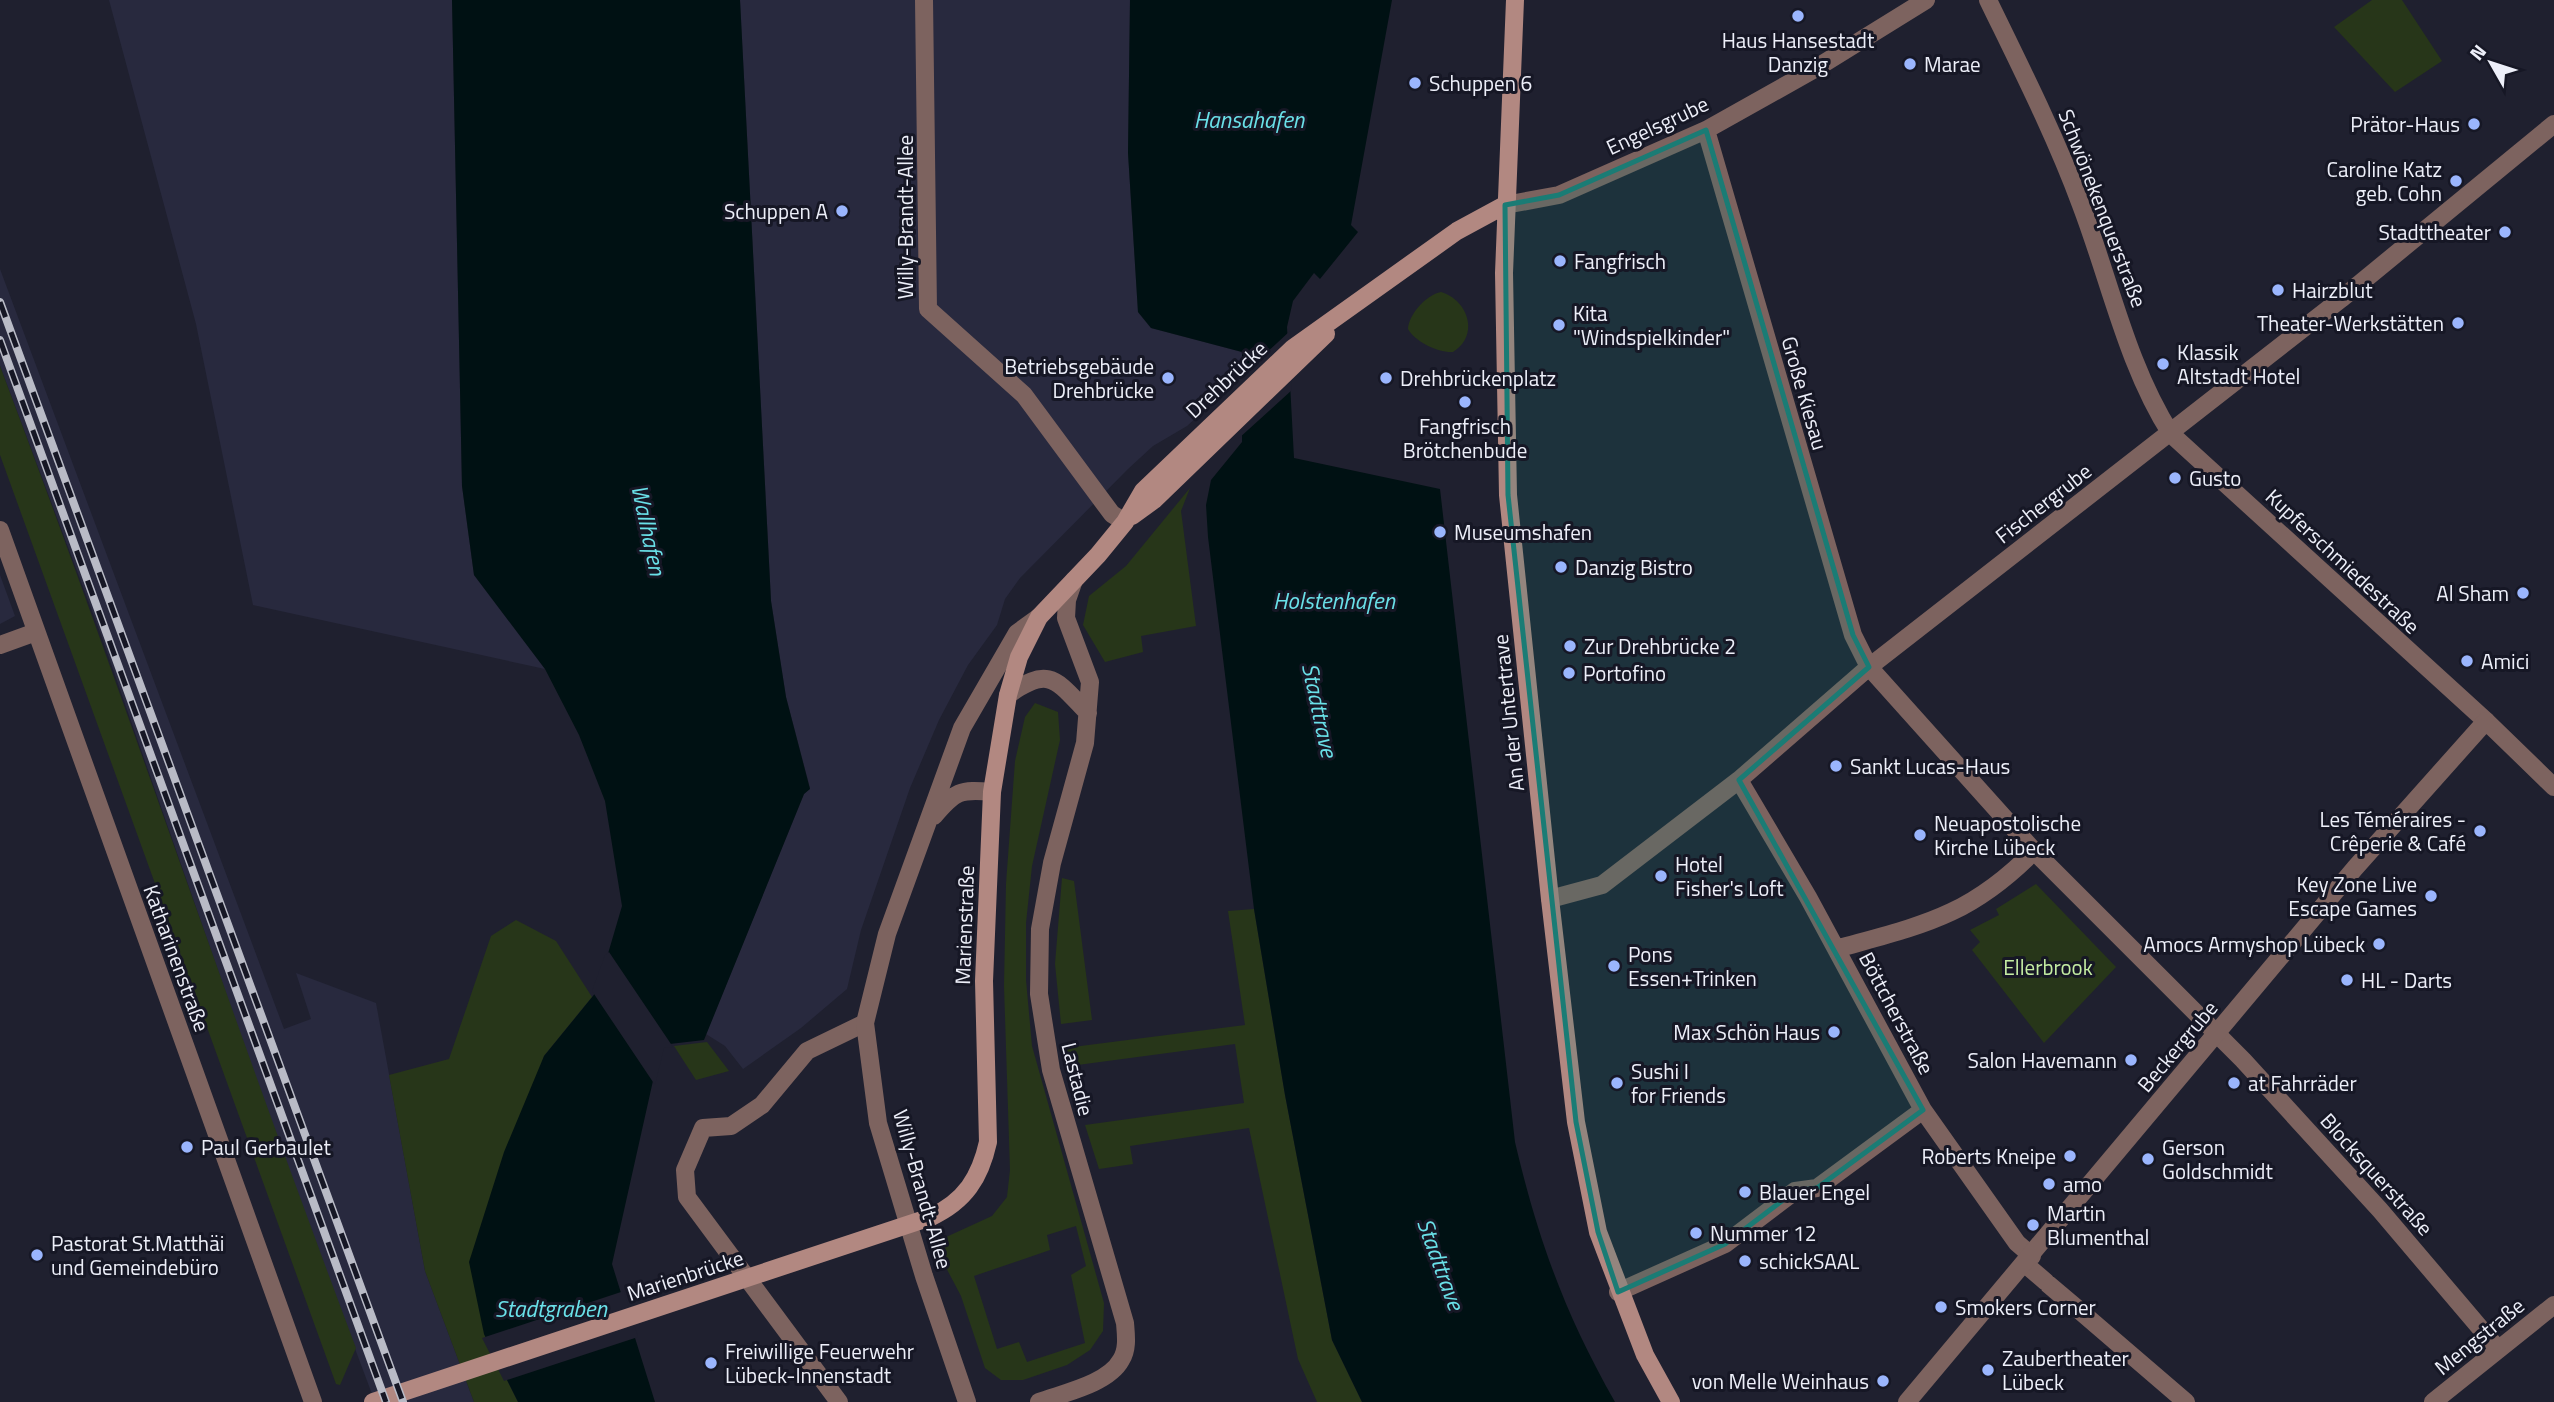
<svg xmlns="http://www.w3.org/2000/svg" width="2554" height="1402" viewBox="0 0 2554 1402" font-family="'Titillium Web',sans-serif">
	<rect width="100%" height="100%" fill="#1f202f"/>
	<!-- built -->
	<path fill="#28293e" d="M109 0H452L462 486 474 575 545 669 253 605 196 324Z
		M740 0H1130L1128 152 1138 312 1151 328 1242 352V375L1187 426 1153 446 1128 469 1020 578 1005 599 997 625 968 665 939 720 910 788 861 930 847 989 801 1028 743 1069 725 1046 706 1034 804 794 810 788 786 697 771 601Z
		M0 269 284 1029 311 1019 296 973 376 1003 425 1271 474 1402H375L282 1154 100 632 0 366Z
		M0 575 15 616 0 624Z"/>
	<!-- green -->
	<path fill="#273619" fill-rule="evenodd" d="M2372 0H2402L2442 61 2395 92 2334 27Z
		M1441 292C1468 300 1480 335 1453 352 1439 353 1415 342 1408 329 1409 314 1426 295 1441 292Z
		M0 366C123 692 233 1022 356 1348L340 1385 336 1384 0 455Z
		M1190 488 1181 511 1196 626 1141 636 1143 652 1105 662 1083 625 1089 596 1126 566Z
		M1035 703 1058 712 1060 740 1032 866 1026 923V980L1032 1046 1104 1303 1103 1331 1090 1350 1067 1365 1023 1380H1001L985 1368 961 1296 933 1243 992 1216 1007 1197 1010 1170 1004 986 1006 884 1015 761 1025 717ZM1076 1226 1086 1266 1071 1275 1085 1343 1027 1362 1019 1342 997 1349 974 1276 1050 1250 1047 1235Z
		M1062 878 1074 881 1092 1020 1061 1024 1055 964Z
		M2036 884 2116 967 2044 1043 1972 950 1980 942 1970 930 1999 915 1996 909Z
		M1254 909 1285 1095 1332 1340 1362 1402H1317L1298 1359 1249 1128 1130 1146 1133 1164 1099 1169 1085 1125 1244 1103 1235 1044 1070 1066 1065 1048 1245 1025 1228 911Z
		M516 920 556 941 592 997 544 1056 484 1334 518 1402H474L425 1271 389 1075 449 1059 491 936Z
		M707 1042 729 1071 696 1080 674 1046Z"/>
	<!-- water -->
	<path fill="#001113" d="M452 0H740L771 601 786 697 810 789 804 794 704 1040 661 1045 612 1264 655 1402H518L484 1334 469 1262 504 1152 544 1056 597 991 622 906 605 801 579 735 545 669 474 575 462 486Z
		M1130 0H1392L1351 225 1358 232 1320 279 1314 273 1293 301 1287 327 1294 458 1440 489 1515 1142C1538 1240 1565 1314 1615 1402H1362L1332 1340 1285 1095 1254 909 1208 537 1206 505 1211 480 1242 442V352L1151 328 1138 312 1128 153Z"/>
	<!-- pier -->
	<path fill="#1f202f" d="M1290 331 1292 390 1238 439V379Z
		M609 952 673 1047 664 1048 655 1085 592 991 605 955Z
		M624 1291 638 1337 504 1381 482 1338Z"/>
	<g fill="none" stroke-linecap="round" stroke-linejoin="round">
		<!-- minor -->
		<path stroke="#7d635f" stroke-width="18" d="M924 0 928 309 1024 395 1112 514 1125 522
			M1988 0C2021 68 2055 135 2081 205 2110 281 2127 365 2171 434L2486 721
			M1706 130 1853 635 1869 667 2034 851 2243 1060 2380 1210 2498 1349
			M1505 205 1559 195 1706 130 1813 70 1926 0
			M0 530 313 1402
			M0 645 36 632
			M1739 780 1808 897 1923 1110 2017 1243 2032 1256
			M1550 899 1602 885 1739 780 1869 667 2341 299 2554 124
			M1836 949C1922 925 1969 917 2034 851
			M2025 1264 2046 1282
			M2048 1284 2080 1311
			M1618 1292 1725 1244 1795 1191 1817 1188 1923 1110
			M2080 1311 2186 1402
			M839 1402 687 1197 685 1170 703 1128 731 1126 762 1105 807 1051 865 1023
			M2433 1402 2554 1305"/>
		<!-- tertiary -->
		<path stroke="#7d635f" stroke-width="18" d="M1008 695C1050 665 1056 680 1088 713
			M934 816C955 791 960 789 992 792
			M967 1402 924 1276 878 1123 865 1023 887 934 962 728 1017 633 1039 617
			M1039 1402C1063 1393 1108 1384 1121 1360 1128 1349 1126 1335 1125 1323L1051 1070 1039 994 1040 929 1052 863 1085 743 1090 682 1066 618 1067 600 1074 580
			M1907 1402 2355 868 2486 721 2554 787"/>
		<!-- secondary -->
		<path stroke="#b28881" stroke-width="18" d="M1515 0 1504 273 1508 495 1550 899 1576 1122 1598 1232 1645 1355 1671 1402
			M1132 516 1154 500 1326 334
			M373 1402 931 1217C965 1201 980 1178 988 1142L984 981 992 792 1008 695 1019 657 1039 617 1098 555 1125 522 1143 491 1293 348 1457 231 1505 205"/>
		<!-- rail casing -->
		<g stroke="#b9bbc6" stroke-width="8">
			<path id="rail" d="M0 302 403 1402
				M0 340 386 1402"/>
		</g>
		<!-- rail -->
		<use href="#rail" stroke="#161725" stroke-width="5" stroke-dasharray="16" stroke-linecap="butt"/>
	</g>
	<!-- marked area -->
	<path fill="#1a7c75" fill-opacity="0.2" stroke="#1a7c75" stroke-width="5" stroke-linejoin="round" d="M1706 130 1853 635 1869 667 1739 780 1923 1110 1817 1188 1795 1191 1725 1244 1618 1292 1598 1232 1576 1122 1508 495 1505 205 1559 195Z"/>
	<!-- markers -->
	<g fill="#9ab5fd" stroke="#161725" stroke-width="2.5">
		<circle cx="1798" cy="16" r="7"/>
		<circle cx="1910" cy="64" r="7"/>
		<circle cx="1415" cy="83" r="7"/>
		<circle cx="2474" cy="124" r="7"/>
		<circle cx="2456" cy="181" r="7"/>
		<circle cx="842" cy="211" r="7"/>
		<circle cx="2505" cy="232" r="7"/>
		<circle cx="1560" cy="261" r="7"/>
		<circle cx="2278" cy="290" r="7"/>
		<circle cx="2458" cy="323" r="7"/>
		<circle cx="1559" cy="325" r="7"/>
		<circle cx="2163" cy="364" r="7"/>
		<circle cx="1168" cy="378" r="7"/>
		<circle cx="1386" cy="378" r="7"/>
		<circle cx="1465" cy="402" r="7"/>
		<circle cx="2175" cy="478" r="7"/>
		<circle cx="1440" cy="532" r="7"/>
		<circle cx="1561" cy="567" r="7"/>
		<circle cx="2523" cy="593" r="7"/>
		<circle cx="1570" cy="646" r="7"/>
		<circle cx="2467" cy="661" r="7"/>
		<circle cx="1569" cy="673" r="7"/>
		<circle cx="1836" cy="766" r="7"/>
		<circle cx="2480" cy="831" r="7"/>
		<circle cx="1920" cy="835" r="7"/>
		<circle cx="1661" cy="876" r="7"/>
		<circle cx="2431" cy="896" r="7"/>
		<circle cx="2379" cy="944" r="7"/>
		<circle cx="1614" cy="966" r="7"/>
		<circle cx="2347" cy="980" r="7"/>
		<circle cx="1834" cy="1032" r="7"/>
		<circle cx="2131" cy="1060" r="7"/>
		<circle cx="1617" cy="1083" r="7"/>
		<circle cx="2234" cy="1083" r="7"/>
		<circle cx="187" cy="1147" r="7"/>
		<circle cx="2070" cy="1156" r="7"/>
		<circle cx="2148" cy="1159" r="7"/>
		<circle cx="2049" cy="1184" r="7"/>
		<circle cx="1745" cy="1192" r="7"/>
		<circle cx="2033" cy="1225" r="7"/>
		<circle cx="1696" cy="1233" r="7"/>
		<circle cx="37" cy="1255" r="7"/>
		<circle cx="1745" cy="1261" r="7"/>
		<circle cx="1941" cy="1307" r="7"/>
		<circle cx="711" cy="1363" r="7"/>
		<circle cx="1988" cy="1370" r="7"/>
		<circle cx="1883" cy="1381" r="7"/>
	</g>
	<g text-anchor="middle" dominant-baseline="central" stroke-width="6" stroke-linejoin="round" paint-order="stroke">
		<!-- poi labels -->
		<g font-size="21" fill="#edeff9" stroke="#161725" text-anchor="start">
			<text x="1798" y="40" text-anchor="middle">Haus Hansestadt<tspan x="1798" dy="24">Danzig</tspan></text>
			<text x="1924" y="64">Marae</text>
			<text x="1429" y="83">Schuppen 6</text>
			<text x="2460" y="124" text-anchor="end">Prätor-Haus</text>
			<text x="2442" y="169" text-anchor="end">Caroline Katz<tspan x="2442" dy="24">geb. Cohn</tspan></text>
			<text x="828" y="211" text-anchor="end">Schuppen A</text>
			<text x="2491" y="232" text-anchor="end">Stadttheater</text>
			<text x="1574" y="261">Fangfrisch</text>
			<text x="2292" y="290">Hairzblut</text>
			<text x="1573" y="313">Kita<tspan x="1573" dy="24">"Windspielkinder"</tspan></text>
			<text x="2444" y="323" text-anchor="end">Theater-Werkstätten</text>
			<text x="2177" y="352">Klassik<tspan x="2177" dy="24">Altstadt Hotel</tspan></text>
			<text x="1154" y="366" text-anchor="end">Betriebsgebäude<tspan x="1154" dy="24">Drehbrücke</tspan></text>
			<text x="1400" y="378">Drehbrückenplatz</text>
			<text x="1465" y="426" text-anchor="middle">Fangfrisch<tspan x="1465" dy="24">Brötchenbude</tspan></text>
			<text x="2189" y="478">Gusto</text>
			<text x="1454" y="532">Museumshafen</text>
			<text x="1575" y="567">Danzig Bistro</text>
			<text x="2509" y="593" text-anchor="end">Al Sham</text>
			<text x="1584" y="646">Zur Drehbrücke 2</text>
			<text x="2481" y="661">Amici</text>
			<text x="1583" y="673">Portofino</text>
			<text x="1850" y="766">Sankt Lucas-Haus</text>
			<text x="2466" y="819" text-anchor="end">Les Téméraires -<tspan x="2466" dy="24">Crêperie &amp; Café</tspan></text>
			<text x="1934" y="823">Neuapostolische<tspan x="1934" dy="24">Kirche Lübeck</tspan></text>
			<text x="1675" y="864">Hotel<tspan x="1675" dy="24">Fisher's Loft</tspan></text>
			<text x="2417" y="884" text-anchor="end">Key Zone Live<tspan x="2417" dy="24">Escape Games</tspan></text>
			<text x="2365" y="944" text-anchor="end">Amocs Armyshop Lübeck</text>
			<text x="1628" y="954">Pons<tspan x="1628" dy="24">Essen+Trinken</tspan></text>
			<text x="2361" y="980">HL - Darts</text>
			<text x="1820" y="1032" text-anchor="end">Max Schön Haus</text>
			<text x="2117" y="1060" text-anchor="end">Salon Havemann</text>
			<text x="1631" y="1071">Sushi I<tspan x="1631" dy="24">for Friends</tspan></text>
			<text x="2248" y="1083">at Fahrräder</text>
			<text x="201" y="1147">Paul Gerbaulet</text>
			<text x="2162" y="1147">Gerson<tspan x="2162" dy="24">Goldschmidt</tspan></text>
			<text x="2056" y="1156" text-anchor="end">Roberts Kneipe</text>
			<text x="2063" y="1184">amo</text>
			<text x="1759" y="1192">Blauer Engel</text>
			<text x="2047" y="1213">Martin<tspan x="2047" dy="24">Blumenthal</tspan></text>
			<text x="1710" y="1233">Nummer 12</text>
			<text x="51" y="1243">Pastorat St.Matthäi<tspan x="51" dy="24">und Gemeindebüro</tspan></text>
			<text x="1759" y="1261">schickSAAL</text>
			<text x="1955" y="1307">Smokers Corner</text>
			<text x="725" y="1351">Freiwillige Feuerwehr<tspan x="725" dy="24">Lübeck-Innenstadt</tspan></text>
			<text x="2002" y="1358">Zaubertheater<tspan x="2002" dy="24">Lübeck</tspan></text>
			<text x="1869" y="1381" text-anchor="end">von Melle Weinhaus</text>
		</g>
		<!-- street labels -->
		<g font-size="21" fill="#edeff9" stroke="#161725">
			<text transform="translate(1657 125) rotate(-25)">Engelsgrube</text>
			<text transform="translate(2103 208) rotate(69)">Schwönekenquerstraße</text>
			<text transform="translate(905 217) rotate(-90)">Willy-Brandt-Allee</text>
			<text transform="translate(1226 379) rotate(-43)">Drehbrücke</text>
			<text transform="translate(1805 393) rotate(74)">Große Kiesau</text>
			<text transform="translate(2043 503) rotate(-38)">Fischergrube</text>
			<text transform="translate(2343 561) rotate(43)">Kupferschmiedestraße</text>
			<text transform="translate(1508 713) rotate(-96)">An der Untertrave</text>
			<text transform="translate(964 925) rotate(-88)">Marienstraße</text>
			<text transform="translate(177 958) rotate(70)">Katharinenstraße</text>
			<text transform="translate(1897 1013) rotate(62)">Böttcherstraße</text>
			<text transform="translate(2177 1046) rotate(-50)">Beckergrube</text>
			<text transform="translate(1078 1079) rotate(76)">Lastadie</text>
			<text transform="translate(2377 1174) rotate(48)">Blocksquerstraße</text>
			<text transform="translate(923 1189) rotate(74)">Willy-Brandt-Allee</text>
			<text transform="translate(685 1275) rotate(-18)">Marienbrücke</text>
			<text transform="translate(2479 1336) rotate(-39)">Mengstraße</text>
		</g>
		<!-- park labels -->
		<g font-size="21" fill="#c5eea3" stroke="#161725">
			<text x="2048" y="967">Ellerbrook</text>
		</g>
		<!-- water labels -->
		<g font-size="23" font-style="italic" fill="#6ae1e9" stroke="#161725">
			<text x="1249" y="119">Hansahafen</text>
			<text transform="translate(649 530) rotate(78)">Wallhafen</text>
			<text x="1334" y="600">Holstenhafen</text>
			<text transform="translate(1320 710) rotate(78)">Stadttrave</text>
			<text transform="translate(1441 1264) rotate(70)">Stadttrave</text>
			<text x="551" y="1308">Stadtgraben</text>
		</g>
	</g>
	<!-- north arrow -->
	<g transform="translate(2491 63) rotate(309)" stroke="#161725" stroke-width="5" paint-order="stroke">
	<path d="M0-5L12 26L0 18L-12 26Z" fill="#edeff9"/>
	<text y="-10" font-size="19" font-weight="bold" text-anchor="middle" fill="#edeff9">N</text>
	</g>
</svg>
